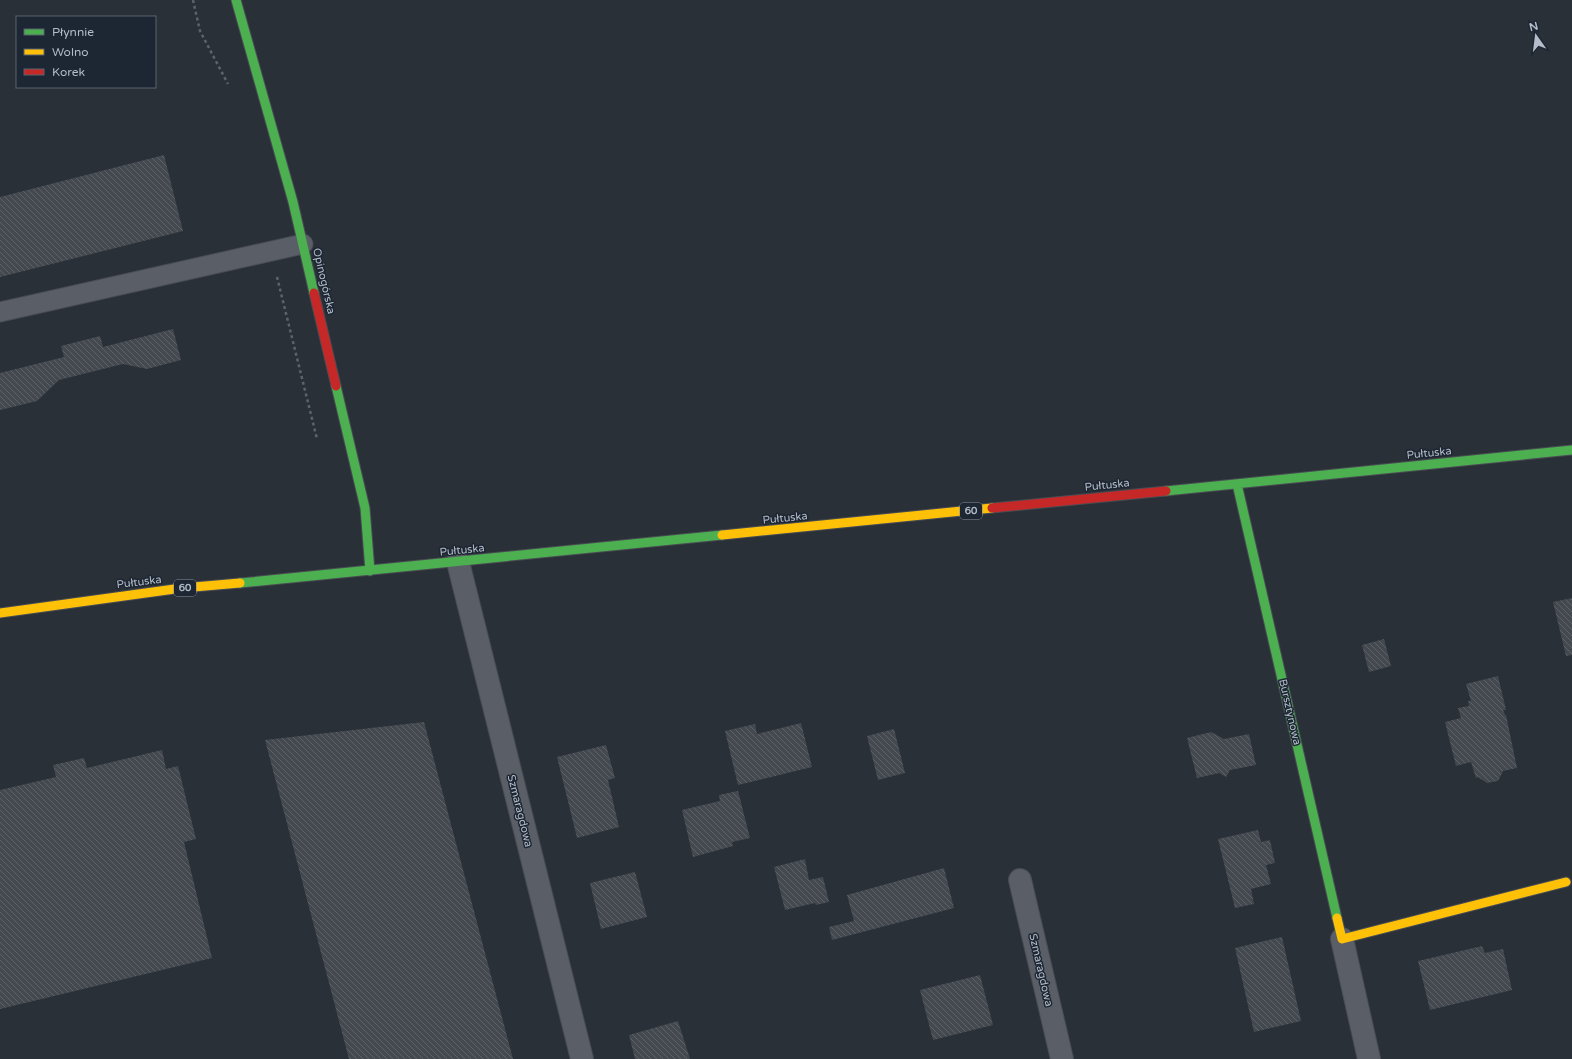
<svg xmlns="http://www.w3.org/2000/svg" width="1572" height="1059" viewBox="0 0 1572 1059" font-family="'Varela Round',sans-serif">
	<defs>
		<pattern id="building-back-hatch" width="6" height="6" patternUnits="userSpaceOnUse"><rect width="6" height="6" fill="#444950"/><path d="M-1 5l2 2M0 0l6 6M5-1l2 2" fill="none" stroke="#5d6168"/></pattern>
	</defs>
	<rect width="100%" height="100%" fill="#2a3038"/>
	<!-- building -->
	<path fill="url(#building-back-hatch)" d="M164 155 183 231 0 277V197Z
		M173 329 181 360 147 369 123 364 59 380 37 401 0 410V373L64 357 61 346 100 336 103 347Z
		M1572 598V655L1566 656 1553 602Z
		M1384 639 1391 666 1369 672 1362 645Z
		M1498 676 1506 710H1503L1505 715H1506L1517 768 1503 771 1498 781 1487 783 1478 777 1476 778 1471 762 1456 766 1445 722 1461 718 1458 708 1469 706 1468 701H1471L1466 684Z
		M424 722 513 1059H349L265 740Z
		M801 723 812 767 738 785 725 731 755 724 757 734Z
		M894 729 905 773 878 780 867 736Z
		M1211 732 1224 739 1249 734 1256 765 1230 770 1226 777 1219 773 1197 778 1187 738Z
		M606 745 615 778 608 780 619 827 577 838 557 757Z
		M162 750 166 769 178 766 196 839 184 842 212 958 0 1009V790L56 777 53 765 84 758 87 768Z
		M738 791 750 838 732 842 733 846 693 857 682 810 720 801 719 795Z
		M1258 830 1261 842 1270 840 1275 863 1266 865 1271 884 1251 889 1254 904 1235 908 1218 839Z
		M805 859 809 880 823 877 829 902 816 905 815 903 785 910 774 867Z
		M944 868 954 908 832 940 829 927 854 921 847 895Z
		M635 872 647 917 601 929 590 883Z
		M1282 937 1301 1021 1254 1032 1235 948Z
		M1482 946 1485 953 1503 949 1512 990 1430 1010 1418 961Z
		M980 975 993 1025 933 1040 920 990Z
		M678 1021 690 1059H635L629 1035Z"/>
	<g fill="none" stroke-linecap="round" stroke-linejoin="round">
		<!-- lane casing -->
		<g stroke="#484c53" stroke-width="21">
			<path id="lane" d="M0 312 303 244"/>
		</g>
		<!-- street casing -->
		<g stroke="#484c53" stroke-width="24">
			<path id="street" d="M458 562 582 1059
				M1020 880 1062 1059
				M1342 939 1369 1059"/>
		</g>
		<!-- fast casing -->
		<g stroke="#484c53" stroke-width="11">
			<path id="fast" d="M236 0 293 202 314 293
				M336 386 365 508 370 571
				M1237 484 1337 918
				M1166 491 1572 450
				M240 583 722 535"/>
		</g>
		<!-- slow casing -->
		<g stroke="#484c53" stroke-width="11">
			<path id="slow" d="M722 535 992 508
				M0 613 182 588 240 583
				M1337 918 1342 939 1566 882"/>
		</g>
		<!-- jam casing -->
		<g stroke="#484c53" stroke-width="11">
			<path id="jam" d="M314 293 336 386
				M992 508 1166 491"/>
		</g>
		<!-- path -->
		<path stroke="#5d636a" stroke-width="2.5" stroke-dasharray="3 3" stroke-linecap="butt" d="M193 0 200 31 228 84
			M277 277 317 439"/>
		<!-- lane -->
		<use href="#lane" stroke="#5a5e66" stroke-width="19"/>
		<!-- street -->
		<use href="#street" stroke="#5a5e66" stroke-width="22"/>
		<!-- fast -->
		<use href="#fast" stroke="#4caf50" stroke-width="9"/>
		<!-- slow -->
		<use href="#slow" stroke="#ffc107" stroke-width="9"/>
		<!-- jam -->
		<use href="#jam" stroke="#c62828" stroke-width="9"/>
	</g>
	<g text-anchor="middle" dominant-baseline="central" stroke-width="3" stroke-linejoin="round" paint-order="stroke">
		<!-- shield labels -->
		<g fill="#1d2633" stroke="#878f9c" stroke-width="1">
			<rect x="960" y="503" width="22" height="16" rx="3"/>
			<rect x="174" y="580" width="22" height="16" rx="3"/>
		</g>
		<g font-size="10" font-weight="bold" fill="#b4bcc9">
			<text x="971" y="511">60</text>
			<text x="185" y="588">60</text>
		</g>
		<!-- street labels -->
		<g font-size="11" fill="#b4bcc9" stroke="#1d2633">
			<text transform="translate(324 281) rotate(77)">Opinogórska</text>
			<text transform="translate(1429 453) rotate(-6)">Pułtuska</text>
			<text transform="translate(1107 485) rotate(-6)">Pułtuska</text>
			<text transform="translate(785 518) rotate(-6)">Pułtuska</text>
			<text transform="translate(462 550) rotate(-6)">Pułtuska</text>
			<text transform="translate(139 582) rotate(-7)">Pułtuska</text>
			<text transform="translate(1290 712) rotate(77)">Bursztynowa</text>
			<text transform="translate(520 811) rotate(76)">Szmaragdowa</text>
			<text transform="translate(1041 970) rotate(77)">Szmaragdowa</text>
		</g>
	</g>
	<!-- legend -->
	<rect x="16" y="16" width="140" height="72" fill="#1d2633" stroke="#59626f"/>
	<rect x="24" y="29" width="20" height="6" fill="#4caf50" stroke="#59626f"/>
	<text x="52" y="36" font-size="12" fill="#b4bcc9">Płynnie</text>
	<rect x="24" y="49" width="20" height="6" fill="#ffc107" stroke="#59626f"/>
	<text x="52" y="56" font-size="12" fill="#b4bcc9">Wolno</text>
	<rect x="24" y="69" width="20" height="6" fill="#c62828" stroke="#59626f"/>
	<text x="52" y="76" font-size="12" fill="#b4bcc9">Korek</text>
	<!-- north arrow -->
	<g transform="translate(1536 36) rotate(346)" stroke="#1d2633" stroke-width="3" paint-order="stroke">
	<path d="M0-3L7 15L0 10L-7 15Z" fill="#b4bcc9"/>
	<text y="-6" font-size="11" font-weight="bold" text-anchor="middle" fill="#b4bcc9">N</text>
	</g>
</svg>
